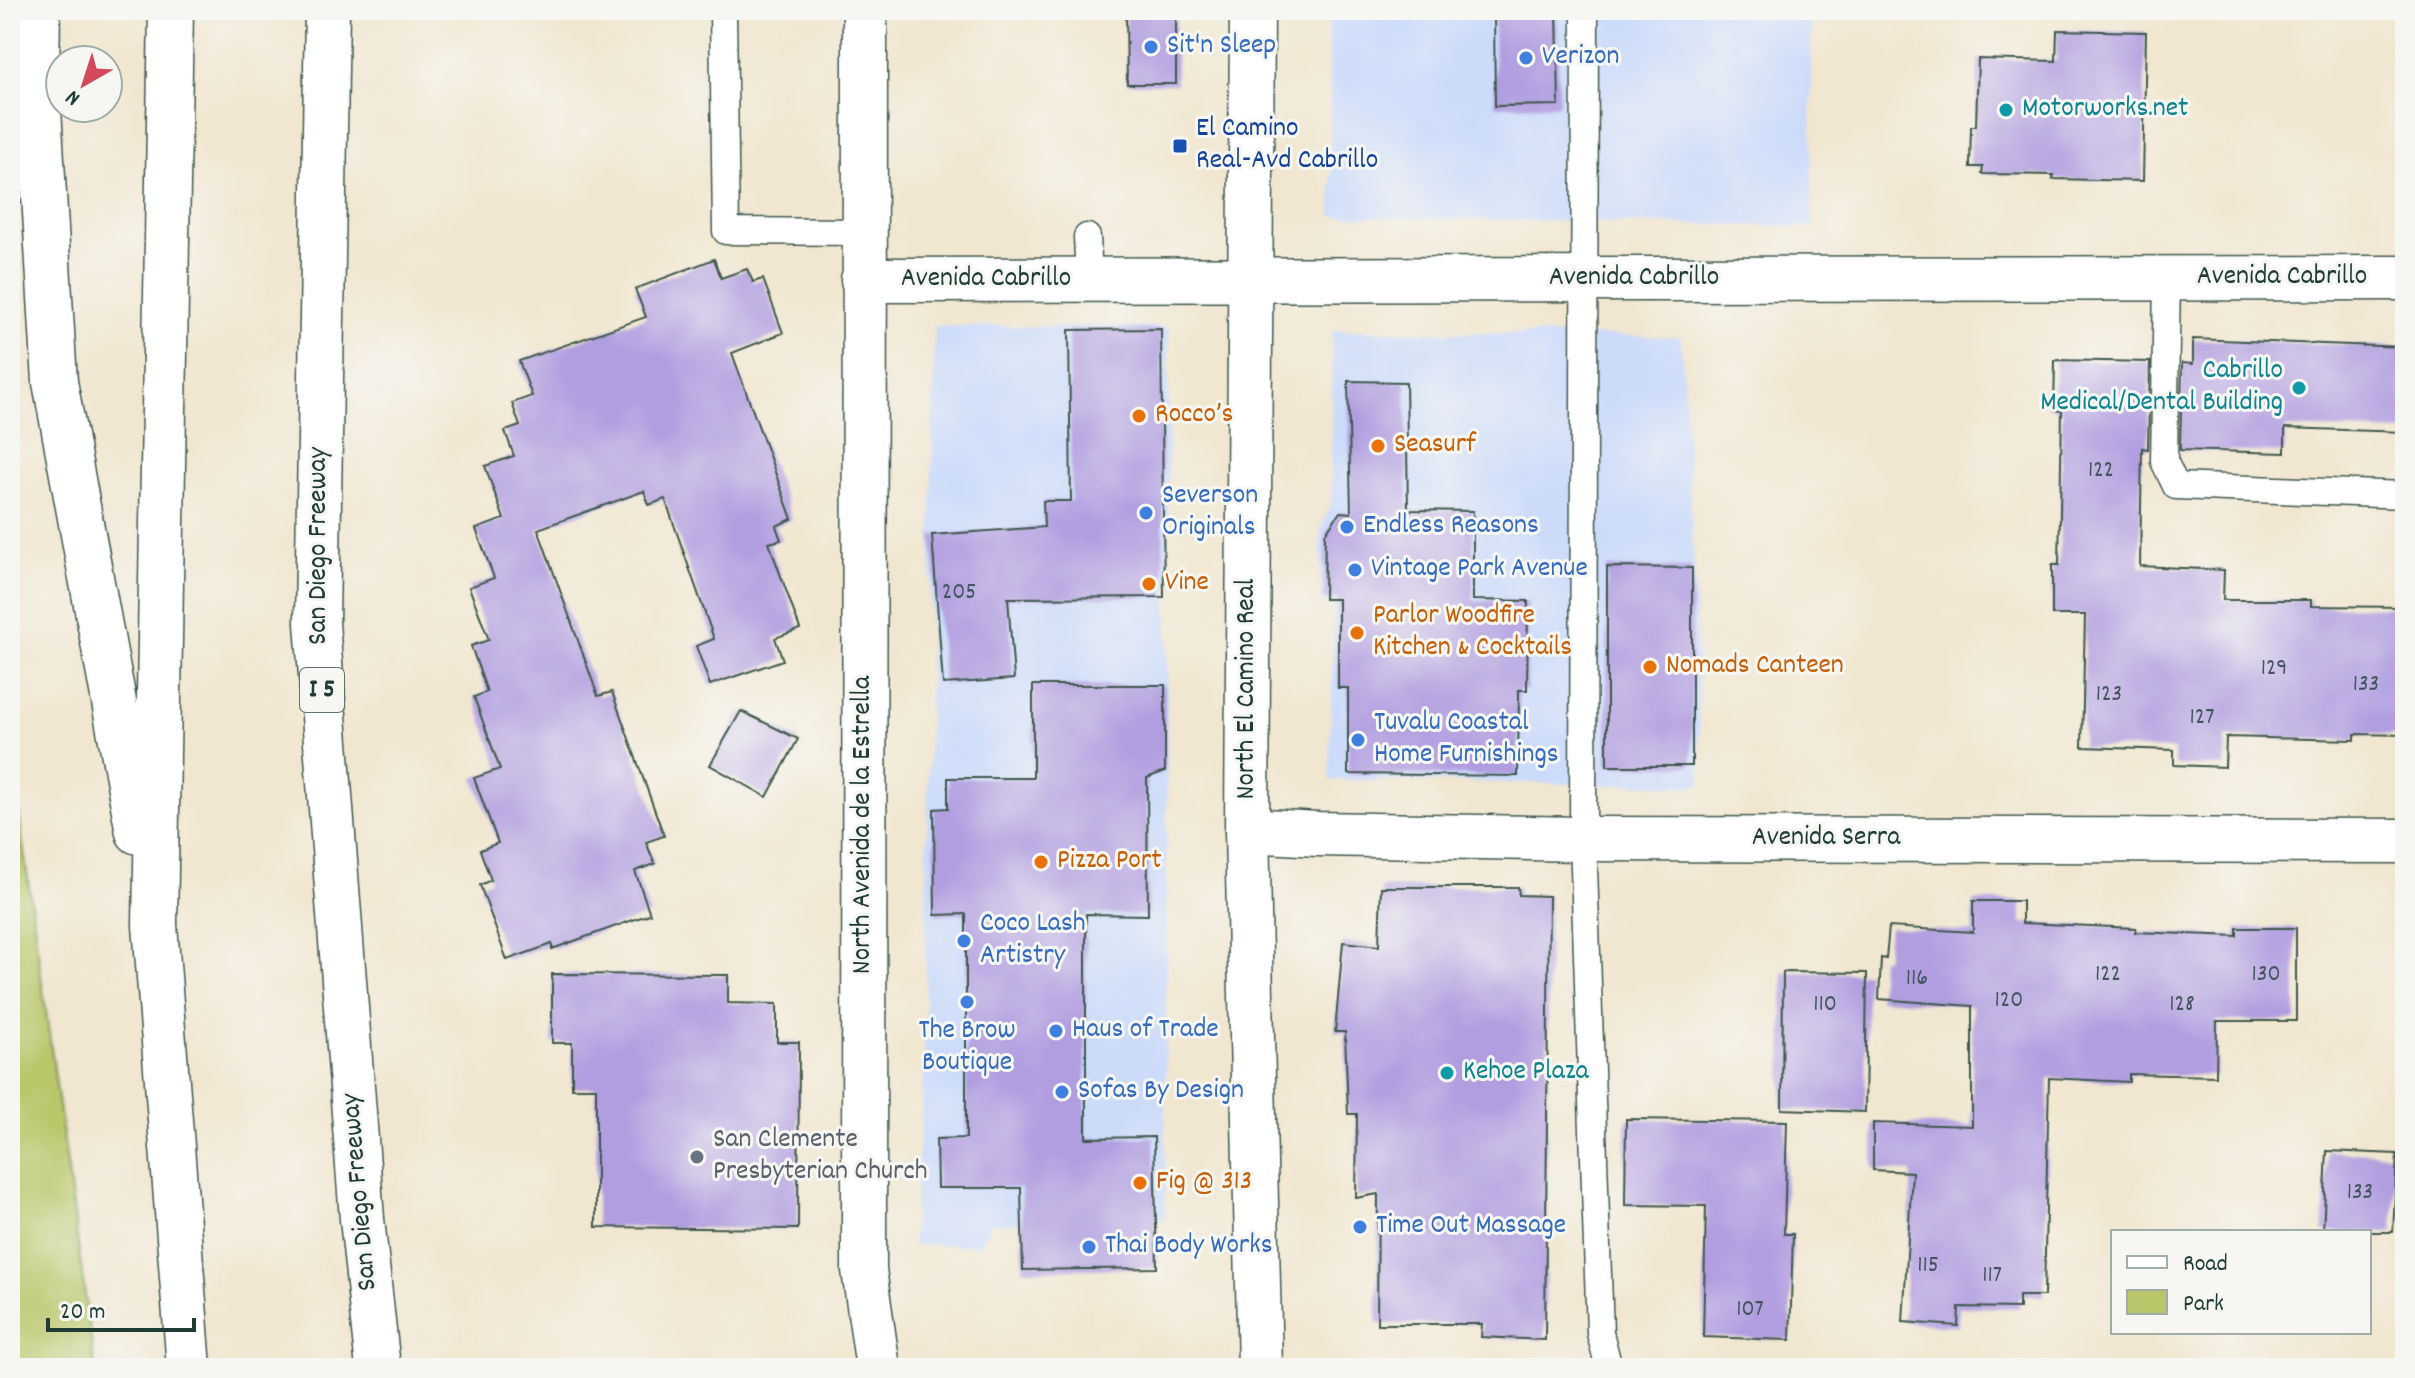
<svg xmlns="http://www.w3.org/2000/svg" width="2415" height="1378" viewBox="0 0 2415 1378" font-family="Dekko,sans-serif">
	<rect width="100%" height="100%" fill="#f6f6f2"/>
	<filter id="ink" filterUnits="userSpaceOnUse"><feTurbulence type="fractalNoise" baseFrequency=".0125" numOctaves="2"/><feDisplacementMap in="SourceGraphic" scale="16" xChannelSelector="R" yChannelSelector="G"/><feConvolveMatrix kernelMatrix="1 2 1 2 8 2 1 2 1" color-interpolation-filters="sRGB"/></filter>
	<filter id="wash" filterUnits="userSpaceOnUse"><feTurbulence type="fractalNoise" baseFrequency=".006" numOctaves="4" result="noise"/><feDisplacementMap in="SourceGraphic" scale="32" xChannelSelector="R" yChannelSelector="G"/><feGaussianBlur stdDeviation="1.8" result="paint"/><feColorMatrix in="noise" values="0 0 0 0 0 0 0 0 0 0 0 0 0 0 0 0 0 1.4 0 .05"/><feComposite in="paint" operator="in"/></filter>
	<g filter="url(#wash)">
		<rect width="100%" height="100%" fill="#f1e6cf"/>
		<!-- built -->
		<path fill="#ccdbfa" d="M1328 10H1811L1812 227 1332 216Z
			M934 326 1169 327 1165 1220 991 1224 979 1245H912L924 1067Z
			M1332 330 1681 337 1694 562 1701 786 1329 780 1334 603 1321 602 1320 532 1331 503Z"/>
		<!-- green -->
		<path fill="#b9c669" stroke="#6c824e" stroke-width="2" d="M10 691 17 800 95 1368H10Z"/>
		<g id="blocks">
			<!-- building -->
			<path fill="#b19ee0" d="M1126 10H1176V84H1127Z
				M1494 10H1557L1559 105 1495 106Z
				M2057 30 2146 32 2143 181 2053 179 2054 175 1982 174 1983 167H1970L1971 126H1976L1978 59 2056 61Z
				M714 259 721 278 747 269 753 282 763 279 783 333 732 353 792 519 776 526 781 540 769 543 800 629 775 638 783 660 710 685 696 646 714 639 665 499 649 505 644 491 538 529 598 696 612 692 664 836 646 842 655 864 635 871 650 914 552 949V944L507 960 480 885 491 880 480 850 498 843 474 778 500 769 474 697 487 692 471 646 489 640 469 587 494 578 476 529 504 519 485 466 514 456 505 431 520 426 512 403 532 396 519 361 646 317 635 289Z
				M1161 329 1164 597 1008 598 1014 679 943 684 932 535 1044 527 1043 501H1071L1069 330Z
				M2193 339 2405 347V432L2285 428V453L2180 450 2182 363 2193 364Z
				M2055 360 2150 362 2148 449 2142 448 2140 566 2224 570 2223 600H2311V606L2405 607V735L2355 734V740L2226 737 2225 767 2174 765V750L2082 747 2085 615H2052V565H2059L2062 411 2054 410Z
				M1348 381 1406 382 1408 510 1473 511V600L1528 601 1527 690H1519L1518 776 1348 774V688H1338V599H1324L1325 534 1340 512 1351 513Z
				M1607 567 1692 568V766H1607Z
				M1033 685H1165V771L1147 778 1148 915 1086 914V1138L1154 1137 1157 1268 1023 1270 1021 1188H937L936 1139 966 1138V914L935 915 934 809 948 808V778H1033Z
				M741 711 798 739 767 797 710 765Z
				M1381 887H1518L1519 895 1549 896 1545 1340 1481 1337 1482 1324H1377L1378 1194 1356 1198 1357 1114H1348L1345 1032H1335L1343 942 1379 946Z
				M1973 901H2022V923L2136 928 2135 932 2237 936V928H2296V1021H2217L2216 1076 2129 1074V1082L2049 1078 2044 1296H2019V1308L1959 1307 1958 1326 1903 1322 1912 1172 1873 1170V1123L1972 1126V1006L1879 999 1881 958 1886 959 1889 927 1973 932Z
				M1783 972 1867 973 1865 1112 1782 1109Z
				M552 974 728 975V1003L777 1004V1042H799L798 1229 596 1227V1088H572V1043H552Z
				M1626 1119 1787 1121 1784 1234H1793L1790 1340 1703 1337 1706 1206 1625 1205Z
				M2327 1151 2397 1154 2393 1232H2323Z"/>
		</g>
	</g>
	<g filter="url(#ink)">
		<use href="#blocks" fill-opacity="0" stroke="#3e564b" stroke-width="2"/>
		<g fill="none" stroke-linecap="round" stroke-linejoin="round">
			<!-- service casing -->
			<g stroke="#3e564b" stroke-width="29">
				<path id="service" d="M723 10 726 231 864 232
					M1585 10 1583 839 1600 1333 1609 1368
					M1087 237 1089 280
					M2167 278 2164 461 2176 486 2405 495"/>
			</g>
			<!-- minor casing -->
			<g stroke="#3e564b" stroke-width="47">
				<path id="minor" d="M863 280 2405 278
					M1247 830 1318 834 1583 839 2405 841"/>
			</g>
			<!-- tertiary casing -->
			<g stroke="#3e564b" stroke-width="47">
				<path id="tertiary" d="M865 10 864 1270 878 1368"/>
			</g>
			<!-- primary casing -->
			<g stroke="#3e564b" stroke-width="47">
				<path id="primary" d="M1252 10 1247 830 1260 1368"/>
			</g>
			<!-- motorway casing -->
			<g stroke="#3e564b" stroke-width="47">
				<path id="motorway" d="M38 10 37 75 55 382 138 832
					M171 10 155 925 189 1368
					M327 10 317 623 362 1219 378 1368"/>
			</g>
			<!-- service -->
			<use href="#service" stroke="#fff" stroke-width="26"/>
			<!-- minor -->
			<use href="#minor" stroke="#fff" stroke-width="44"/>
			<!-- tertiary -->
			<use href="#tertiary" stroke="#fff" stroke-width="44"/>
			<!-- primary -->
			<use href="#primary" stroke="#fff" stroke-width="44"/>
			<!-- motorway -->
			<use href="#motorway" stroke="#fff" stroke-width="44"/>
		</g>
	</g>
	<!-- markers -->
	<g fill="#3f7fe0" stroke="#f6f6f2" stroke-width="3">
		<circle cx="1151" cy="47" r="8"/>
		<circle cx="1526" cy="58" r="8"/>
		<circle cx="1146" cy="513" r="8"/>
		<circle cx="1347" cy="527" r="8"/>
		<circle cx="1355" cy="570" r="8"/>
		<circle cx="1358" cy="740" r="8"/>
		<circle cx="964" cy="941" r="8"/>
		<circle cx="967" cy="1002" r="8"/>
		<circle cx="1056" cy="1031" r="8"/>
		<circle cx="1062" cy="1092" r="8"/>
		<circle cx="1360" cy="1227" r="8"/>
		<circle cx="1089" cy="1247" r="8"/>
	</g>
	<g fill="#0f9aa8" stroke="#f6f6f2" stroke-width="3">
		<circle cx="2006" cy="110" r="8"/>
		<circle cx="2299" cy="388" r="8"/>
		<circle cx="1447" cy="1073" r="8"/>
	</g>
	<rect fill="#1a4fb4" stroke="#f6f6f2" stroke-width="3" x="1172" y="138" width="16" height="16" rx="4"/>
	<g fill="#e8710a" stroke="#f6f6f2" stroke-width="3">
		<circle cx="1139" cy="416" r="8"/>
		<circle cx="1378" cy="446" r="8"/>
		<circle cx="1149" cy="584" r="8"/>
		<circle cx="1357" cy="633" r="8"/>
		<circle cx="1650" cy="667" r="8"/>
		<circle cx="1041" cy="862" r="8"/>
		<circle cx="1140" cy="1183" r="8"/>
	</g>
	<circle fill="#6b7280" stroke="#f6f6f2" stroke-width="3" cx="697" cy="1157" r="8"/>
	<g text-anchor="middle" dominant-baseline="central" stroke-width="6" stroke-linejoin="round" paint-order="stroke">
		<!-- number labels -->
		<g font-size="24" fill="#44555f">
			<text x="2101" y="471">122</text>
			<text x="959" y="593">205</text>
			<text x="2274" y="669">129</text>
			<text x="2366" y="685">133</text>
			<text x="2109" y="695">123</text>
			<text x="2202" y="718">127</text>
			<text x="2108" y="975">122</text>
			<text x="2266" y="975">130</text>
			<text x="1917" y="979">116</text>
			<text x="2009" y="1001">120</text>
			<text x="1825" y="1005">110</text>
			<text x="2182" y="1005">128</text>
			<text x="2360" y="1193">133</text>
			<text x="1928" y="1266">115</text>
			<text x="1992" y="1276">117</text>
			<text x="1750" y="1310">107</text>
		</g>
		<!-- shield labels -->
		<rect fill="#f6f6f2" stroke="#60746d" stroke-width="2" x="300" y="668" width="44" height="44" rx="6"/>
		<g font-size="26" font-weight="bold" fill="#1f3d34">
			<text x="322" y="690">I 5</text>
		</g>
		<!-- shop labels -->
		<g font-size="28" fill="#366cbe" stroke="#f6f6f2" text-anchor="start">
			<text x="1167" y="47">Sit'n Sleep</text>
			<text x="1542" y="58">Verizon</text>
			<text x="1162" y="497">Severson<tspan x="1162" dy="32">Originals</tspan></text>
			<text x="1363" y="527">Endless Reasons</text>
			<text x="1371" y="570">Vintage Park Avenue</text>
			<text x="1374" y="724">Tuvalu Coastal<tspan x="1374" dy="32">Home Furnishings</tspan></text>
			<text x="980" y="925">Coco Lash<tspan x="980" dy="32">Artistry</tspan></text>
			<text x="1072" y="1031">Haus of Trade</text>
			<text x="967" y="1032" text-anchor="middle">The Brow<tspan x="967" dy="32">Boutique</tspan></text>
			<text x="1078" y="1092">Sofas By Design</text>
			<text x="1376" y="1227">Time Out Massage</text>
			<text x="1105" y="1247">Thai Body Works</text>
		</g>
		<!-- culture labels -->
		<g font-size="28" fill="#0d838f" stroke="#f6f6f2" text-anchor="start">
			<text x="2022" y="110">Motorworks.net</text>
			<text x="2283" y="372" text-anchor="end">Cabrillo<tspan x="2283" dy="32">Medical/Dental Building</tspan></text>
			<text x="1463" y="1073">Kehoe Plaza</text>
		</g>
		<!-- transit labels -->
		<g font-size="28" fill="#164399" stroke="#f6f6f2" text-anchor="start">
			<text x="1196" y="130">El Camino<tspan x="1196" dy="32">Real-Avd Cabrillo</tspan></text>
		</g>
		<!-- street labels -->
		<g font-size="28" fill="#1f3d34" stroke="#f6f6f2">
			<text x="2282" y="278">Avenida Cabrillo</text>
			<text x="1634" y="279">Avenida Cabrillo</text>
			<text x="986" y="280">Avenida Cabrillo</text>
			<text transform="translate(320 546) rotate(-90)">San Diego Freeway</text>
			<text transform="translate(1248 689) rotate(-90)">North El Camino Real</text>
			<text transform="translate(864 825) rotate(-90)">North Avenida de la Estrella</text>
			<text x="1826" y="839">Avenida Serra</text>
			<text transform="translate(361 1192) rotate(-95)">San Diego Freeway</text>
		</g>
		<!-- food labels -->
		<g font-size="28" fill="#c56008" stroke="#f6f6f2" text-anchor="start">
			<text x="1155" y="416">Rocco’s</text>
			<text x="1394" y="446">Seasurf</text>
			<text x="1165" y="584">Vine</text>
			<text x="1373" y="617">Parlor Woodfire<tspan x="1373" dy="32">Kitchen &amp; Cocktails</tspan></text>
			<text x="1666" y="667">Nomads Canteen</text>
			<text x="1057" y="862">Pizza Port</text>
			<text x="1156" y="1183">Fig @ 313</text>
		</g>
		<!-- worship labels -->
		<g font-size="28" fill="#5b616d" stroke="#f6f6f2" text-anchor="start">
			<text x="713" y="1141">San Clemente<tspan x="713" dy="32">Presbyterian Church</tspan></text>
		</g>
	</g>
	<!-- margin -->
	<rect width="2415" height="1378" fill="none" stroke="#f6f6f2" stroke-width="40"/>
	<!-- legend -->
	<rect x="2111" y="1230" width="260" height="104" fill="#f6f6f2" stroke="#a0aca6" stroke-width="2"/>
	<rect x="2127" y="1256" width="40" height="12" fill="#ffffff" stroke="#a0aca6" stroke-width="2"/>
	<text x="2183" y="1270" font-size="24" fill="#1f3d34">Road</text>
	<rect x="2127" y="1290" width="40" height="24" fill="#b9c669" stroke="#a0aca6" stroke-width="2"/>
	<text x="2183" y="1310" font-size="24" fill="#1f3d34">Park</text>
	<!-- north arrow -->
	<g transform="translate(84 84) rotate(219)"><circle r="38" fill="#f6f6f2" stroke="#a0aca6" stroke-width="2"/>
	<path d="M0-6L14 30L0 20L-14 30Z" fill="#d1495b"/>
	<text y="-12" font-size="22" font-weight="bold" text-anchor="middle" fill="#1f3d34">N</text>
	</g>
	<!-- scale -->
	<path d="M48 1318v12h146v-12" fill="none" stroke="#1f3d34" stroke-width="4"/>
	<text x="60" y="1318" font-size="24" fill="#1f3d34" stroke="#f6f6f2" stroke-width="6" paint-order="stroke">20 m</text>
</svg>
